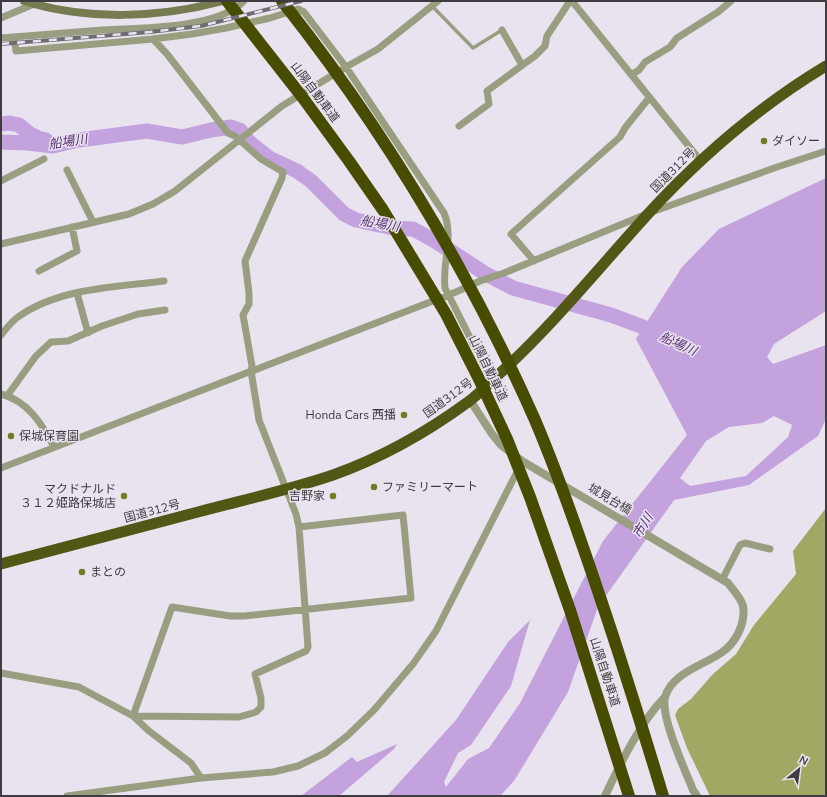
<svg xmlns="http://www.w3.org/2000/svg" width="827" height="797" viewBox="0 0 827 797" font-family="'Nunito Sans','Noto Sans JP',sans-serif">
	<rect width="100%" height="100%" fill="#e9e3ef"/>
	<!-- forest -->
	<path fill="#a1a863" d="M826 508V796H710L687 748 675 715 678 709 691 699 713 674 736 654 754 625 796 574 793 551Z"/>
	<!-- water -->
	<path fill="#c3a2de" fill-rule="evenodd" d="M826 178V311L774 344 767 357 773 364 826 345V419L818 436 749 485 674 500 598 607 568 692 514 781 500 796H387L456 720 508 642 530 620 511 686 471 745 458 753 444 782 446 787 468 759 489 748 520 703 603 541 687 435 636 339 682 267 719 229ZM774 416 792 425 788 437 746 476 690 486 680 478 706 441 729 427 762 423Z
		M397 744 394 749 339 796H301L352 757 357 762Z"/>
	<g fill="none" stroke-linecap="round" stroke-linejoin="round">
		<!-- river -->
		<path stroke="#c3a2de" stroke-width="15" d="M1 124 10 123 19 125 30 134 38 138 46 140
			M1 142 28 143 53 146 79 140 147 131 182 137 211 130 231 127 240 130 250 143 269 158 297 171 311 181 344 214 356 220 393 228 413 229 435 241 486 274 513 288 611 315 638 325 661 335"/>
		<!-- path -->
		<path stroke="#928e96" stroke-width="1.5" stroke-dasharray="2 2" stroke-linecap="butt" d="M481 341 494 366
			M497 396 504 390 508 397 501 402
			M500 399 508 392 504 384"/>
		<!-- service -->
		<path stroke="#9a9e81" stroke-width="3.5" d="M432 6 473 48 502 30"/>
		<!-- minor -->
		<path stroke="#9a9e81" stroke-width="7" d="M572 1 700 160
			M1 18 34 4
			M502 30 522 65
			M14 37 16 51 153 39 192 34 226 28 270 18 298 9 304 12 346 67 444 213C454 236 442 263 445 288L492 381
			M1 38C35 35 68 33 102 30 140 28 217 29 244 1
			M153 39 167 54 228 133 235 136 261 159 283 172 282 178 245 261 249 293V304L243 315 252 366 251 371 259 420 296 514 299 527 308 647 306 651 255 674 261 698V707L256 712 239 717 133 716 172 607 230 616H244L411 598 403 515 299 527
			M631 75 639 70 645 62 670 47 677 38 718 12 731 1
			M459 126 489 104 487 91 535 56 545 46 547 36 570 1
			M67 170 93 222
			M1 181 44 159
			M1 244 129 214 153 204 175 191 282 106 346 67 378 49 438 1
			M534 261 511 234 620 137 625 128 649 98
			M39 271 77 251 72 227
			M77 293 88 333
			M1 335C6 329 11 322 18 317 58 288 116 287 164 281
			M1 394C28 401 42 424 54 447
			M7 396 36 356 51 342 68 341 102 326 138 314 165 310
			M1 468 456 292 480 281 504 273 649 213 777 167 826 151
			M722 580 740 545 745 543 770 549
			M1 673 79 687 133 716 149 731 191 763 201 778
			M67 796 201 778 273 772 298 766 325 753 347 736 374 710 413 664 436 631 519 468"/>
		<!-- tertiary -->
		<path stroke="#9a9e81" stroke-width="8" d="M470 400 492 434 501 445 522 461 728 583C733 590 741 598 743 606 746 624 735 644 721 653 702 666 672 673 665 697 660 716 685 770 693 790L697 796
			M605 796C620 764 640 723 664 698"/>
		<!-- secondary -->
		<path stroke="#767b50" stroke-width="8" d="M24 1C87 21 160 18 223 1"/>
		<!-- trunk -->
		<path stroke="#525716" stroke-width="11" d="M1 564C67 546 133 529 198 512 243 500 289 490 333 475 381 458 427 432 468 402 479 394 488 384 498 375 552 326 598 269 647 215 701 156 758 107 826 66"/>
		<!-- motorway -->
		<path stroke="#484c00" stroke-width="12" d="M227 1 303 98 349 161 383 210 446 314 478 377 507 439 530 497 570 610 629 796
			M282 1C385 131 468 269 535 420 560 479 581 540 601 600 623 665 643 730 663 796"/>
		<!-- rail casing -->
		<g stroke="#6e6b71" stroke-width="4">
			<path id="rail" d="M1 44 150 32 201 26 301 1"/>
		</g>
		<!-- rail -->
		<use href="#rail" stroke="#e9e3ef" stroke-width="2.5" stroke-dasharray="8" stroke-linecap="butt"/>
	</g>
	<!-- markers -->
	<g fill="#747a24" stroke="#e9e3ef" stroke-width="1.5">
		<circle cx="764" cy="141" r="4"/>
		<circle cx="404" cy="415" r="4"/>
		<circle cx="11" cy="436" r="4"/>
		<circle cx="374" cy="487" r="4"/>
		<circle cx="124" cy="496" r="4"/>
		<circle cx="333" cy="496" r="4"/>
		<circle cx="82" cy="572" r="4"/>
	</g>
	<g text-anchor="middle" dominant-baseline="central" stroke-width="3" stroke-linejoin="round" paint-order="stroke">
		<!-- street labels -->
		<g font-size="12" fill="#3e3c40" stroke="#e9e3ef">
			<text transform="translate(315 92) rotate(53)">山陽自動車道</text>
			<text transform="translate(673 170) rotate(-45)">国道312号</text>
			<text transform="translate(488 368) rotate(64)">山陽自動車道</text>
			<text transform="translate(448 398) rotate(-36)">国道312号</text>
			<text transform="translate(610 499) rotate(31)">城見台橋</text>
			<text transform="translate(152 511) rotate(-15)">国道312号</text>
			<text transform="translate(605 672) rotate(72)">山陽自動車道</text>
		</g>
		<!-- poi labels -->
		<g font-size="12" fill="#3e3c40" stroke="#e9e3ef" text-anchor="start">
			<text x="772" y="141">ダイソー</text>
			<text x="396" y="415" text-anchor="end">Honda Cars 西播</text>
			<text x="19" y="436">保城保育園</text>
			<text x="382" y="487">ファミリーマート</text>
			<text x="116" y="489" text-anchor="end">マクドナルド<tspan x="116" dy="14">３１２姫路保城店</tspan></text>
			<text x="325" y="496" text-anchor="end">吉野家</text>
			<text x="90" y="572">まとの</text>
		</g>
		<!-- water labels -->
		<g font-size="13" font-style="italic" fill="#572d74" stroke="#e9e3ef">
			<text transform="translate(68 142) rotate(-8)">船場川</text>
			<text transform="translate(380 224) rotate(10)">船場川</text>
			<text transform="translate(678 344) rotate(25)">船場川</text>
			<text transform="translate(643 526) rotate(-58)">市川</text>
		</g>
	</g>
	<!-- border -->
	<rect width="827" height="797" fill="none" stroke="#3e3c40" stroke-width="4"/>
	<!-- north arrow -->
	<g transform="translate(799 769) rotate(29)" stroke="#e9e3ef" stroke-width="3" paint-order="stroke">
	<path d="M0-3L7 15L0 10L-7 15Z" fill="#3e3c40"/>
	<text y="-6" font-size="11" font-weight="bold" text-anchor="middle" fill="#3e3c40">N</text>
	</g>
</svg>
